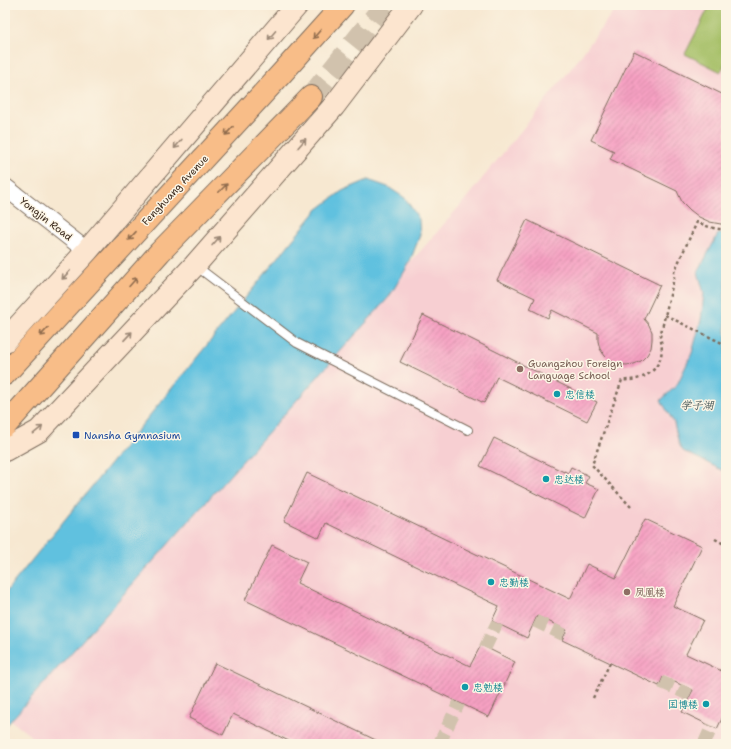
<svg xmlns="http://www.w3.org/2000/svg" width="731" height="749" viewBox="0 0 731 749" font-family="'Shantell Sans','LXGW WenKai TC',sans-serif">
	<defs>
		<pattern id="building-hatch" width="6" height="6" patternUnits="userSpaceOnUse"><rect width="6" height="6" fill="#f6a0c2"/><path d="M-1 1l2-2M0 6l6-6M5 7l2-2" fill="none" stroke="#c8839d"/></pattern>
	</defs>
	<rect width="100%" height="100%" fill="#fcf5e5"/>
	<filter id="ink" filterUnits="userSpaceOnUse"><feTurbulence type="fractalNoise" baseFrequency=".025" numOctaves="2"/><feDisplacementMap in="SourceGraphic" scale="8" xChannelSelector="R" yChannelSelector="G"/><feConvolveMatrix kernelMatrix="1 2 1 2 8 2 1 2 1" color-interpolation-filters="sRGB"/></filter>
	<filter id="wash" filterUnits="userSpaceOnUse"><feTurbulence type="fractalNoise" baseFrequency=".012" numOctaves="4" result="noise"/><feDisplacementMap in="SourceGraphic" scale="16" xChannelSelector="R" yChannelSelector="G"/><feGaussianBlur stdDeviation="0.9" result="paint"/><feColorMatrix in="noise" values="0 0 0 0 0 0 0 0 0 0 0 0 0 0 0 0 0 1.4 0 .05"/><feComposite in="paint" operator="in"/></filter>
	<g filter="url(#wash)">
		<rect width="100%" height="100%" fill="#f7e8d1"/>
		<!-- built -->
		<path fill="#f7cfd2" d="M618 5H726V744H41L9 719 405 269 464 201 521 131 577 61Z"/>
		<!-- green -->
		<path fill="#a5bf66" stroke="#707442" d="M710 5H726V61L721 72 685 54Z"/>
		<!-- water -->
		<path fill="#60c1df" stroke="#4e767e" d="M368 180 388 187 405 198 419 219 420 235 409 264 389 297 5 727V593L317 210 342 191Z
			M726 233V286L724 302 726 313V472L683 451 679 444 674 423 661 400 677 385 692 353 701 320 704 293 698 272 718 234Z"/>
		<g id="blocks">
			<!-- building -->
			<path fill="url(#building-hatch)" d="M634 51 726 96V225L710 222 699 217 690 210 682 202 677 191 610 159 614 151 591 140Z
				M527 220 660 285 644 319 649 325 652 332V340L651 348 647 355 641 361 634 364 626 365 618 364 610 361 605 356 600 349 598 341V333L552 310 548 318 530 309 535 298 497 280Z
				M423 315 597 402 587 421 497 377 484 403 400 362Z
				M494 438 564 472V471L568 473 571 467 589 476 585 483 599 489 585 518 480 466Z
				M307 473 570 599 587 564 616 578 645 519 702 546 673 606 703 620 686 654 726 673V710L717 729 682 712 693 690 663 677 659 686 562 640 567 630 537 616 527 638 492 621 499 606 417 567 326 523 319 538 284 521Z
				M272 545 307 562 297 583 470 666 481 645 515 662 489 717 245 600Z
				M215 663 384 744H295L233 714 223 735 189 718Z"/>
		</g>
	</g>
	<g filter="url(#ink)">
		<use href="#blocks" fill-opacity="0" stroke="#7d6c5d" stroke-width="1"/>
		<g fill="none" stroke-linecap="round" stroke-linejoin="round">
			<!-- pedestrian-tunnel -->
			<path stroke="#d1c2ad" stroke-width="13" stroke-dasharray="13 6" stroke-linecap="butt" d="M535 621 564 635
				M485 648 497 623
				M661 682 690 695
				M439 744 459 703
				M704 744 712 726"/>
			<!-- primary-tunnel -->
			<path stroke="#d1c2ad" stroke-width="22" stroke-dasharray="22 11" stroke-linecap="butt" d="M311 97 385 5"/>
			<!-- service casing -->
			<g stroke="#7d6c5d" stroke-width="10">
				<path id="service" d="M196 266 297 343 468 430"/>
			</g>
			<!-- minor casing -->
			<g stroke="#7d6c5d" stroke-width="19">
				<path id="minor" d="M5 187 87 251"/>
			</g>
			<!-- secondary casing -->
			<g stroke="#7d6c5d" stroke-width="24">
				<path id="secondary" d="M5 341 87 251 297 5
					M5 450 39 431 195 265 334 106 411 5"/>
			</g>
			<!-- primary casing -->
			<g stroke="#7d6c5d" stroke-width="24">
				<path id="primary" d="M5 374 282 73 343 5
					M5 426 160 252 311 97"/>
			</g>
			<!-- path -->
			<path stroke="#7d6c5d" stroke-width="2.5" stroke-dasharray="3 3" stroke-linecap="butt" d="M665 315 726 345
				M631 507 592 465 622 380C648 382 668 364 660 337L674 278V272L697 222C706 226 715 230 726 229
				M715 539 726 545
				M593 698 610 663"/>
			<!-- service -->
			<use href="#service" stroke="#fff" stroke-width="8"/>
			<!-- minor -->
			<use href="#minor" stroke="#fff" stroke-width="17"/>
			<!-- secondary -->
			<use href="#secondary" stroke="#fce5cf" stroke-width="22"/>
			<!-- primary -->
			<use href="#primary" stroke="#f8bd88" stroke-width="22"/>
		</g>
		<!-- one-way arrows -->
		<defs><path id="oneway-shaft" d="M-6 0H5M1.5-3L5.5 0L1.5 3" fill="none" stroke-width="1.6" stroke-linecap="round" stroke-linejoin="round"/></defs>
		<g stroke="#906c4e">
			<use href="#oneway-shaft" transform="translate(317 34) rotate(131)"/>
			<use href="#oneway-shaft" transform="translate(229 131) rotate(133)"/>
			<use href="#oneway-shaft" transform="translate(223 188) rotate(-45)"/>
			<use href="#oneway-shaft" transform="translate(132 236) rotate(133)"/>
			<use href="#oneway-shaft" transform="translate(133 282) rotate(-48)"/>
			<use href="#oneway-shaft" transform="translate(44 332) rotate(133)"/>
		</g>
		<g stroke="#9c8876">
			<use href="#oneway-shaft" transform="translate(272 35) rotate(130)"/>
			<use href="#oneway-shaft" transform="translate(302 143) rotate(-49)"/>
			<use href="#oneway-shaft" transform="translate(178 144) rotate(130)"/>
			<use href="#oneway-shaft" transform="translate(216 241) rotate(-49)"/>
			<use href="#oneway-shaft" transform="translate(66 275) rotate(133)"/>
			<use href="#oneway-shaft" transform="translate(128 336) rotate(-47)"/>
			<use href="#oneway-shaft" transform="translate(38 430) rotate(-39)"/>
		</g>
	</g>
	<!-- markers -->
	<g fill="#8d6e63" stroke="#fcf5e5" stroke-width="1.5">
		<circle cx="520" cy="369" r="4"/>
		<circle cx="627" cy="592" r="4"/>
	</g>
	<g fill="#0f9aa8" stroke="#fcf5e5" stroke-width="1.5">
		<circle cx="557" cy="394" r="4"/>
		<circle cx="546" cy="479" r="4"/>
		<circle cx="491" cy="582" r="4"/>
		<circle cx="465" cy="687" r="4"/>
		<circle cx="706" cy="704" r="4"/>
	</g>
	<rect fill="#1a4fb4" stroke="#fcf5e5" stroke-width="1.5" x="72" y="431" width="8" height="8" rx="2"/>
	<g text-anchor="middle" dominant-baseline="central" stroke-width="3" stroke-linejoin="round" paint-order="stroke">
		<!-- street labels -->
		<g font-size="10" fill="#3b2a1e" stroke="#fcf5e5">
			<text transform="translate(175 190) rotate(-47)">Fenghuang Avenue</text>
			<text transform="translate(46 219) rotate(38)">Yongjin Road</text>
		</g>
		<!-- education labels -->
		<g font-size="10" fill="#785e54" stroke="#fcf5e5" text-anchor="start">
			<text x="528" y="363">Guangzhou Foreign<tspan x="528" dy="12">Language School</tspan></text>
			<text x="635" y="592">凤凰楼</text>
		</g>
		<!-- culture labels -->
		<g font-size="10" fill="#0d838f" stroke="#fcf5e5" text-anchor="start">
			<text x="565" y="394">忠信楼</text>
			<text x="554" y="479">忠达楼</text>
			<text x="499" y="582">忠勤楼</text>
			<text x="473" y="687">忠勉楼</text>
			<text x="698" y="704" text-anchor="end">国博楼</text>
		</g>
		<!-- transit labels -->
		<g font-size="10" fill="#164399" stroke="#fcf5e5" text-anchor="start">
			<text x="84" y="435">Nansha Gymnasium</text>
		</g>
		<!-- water labels -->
		<g font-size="11" font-style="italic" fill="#465758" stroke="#fcf5e5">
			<text x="697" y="405">学子湖</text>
		</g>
	</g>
	<!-- margin -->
	<rect width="731" height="749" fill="none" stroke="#fcf5e5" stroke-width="20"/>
</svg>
